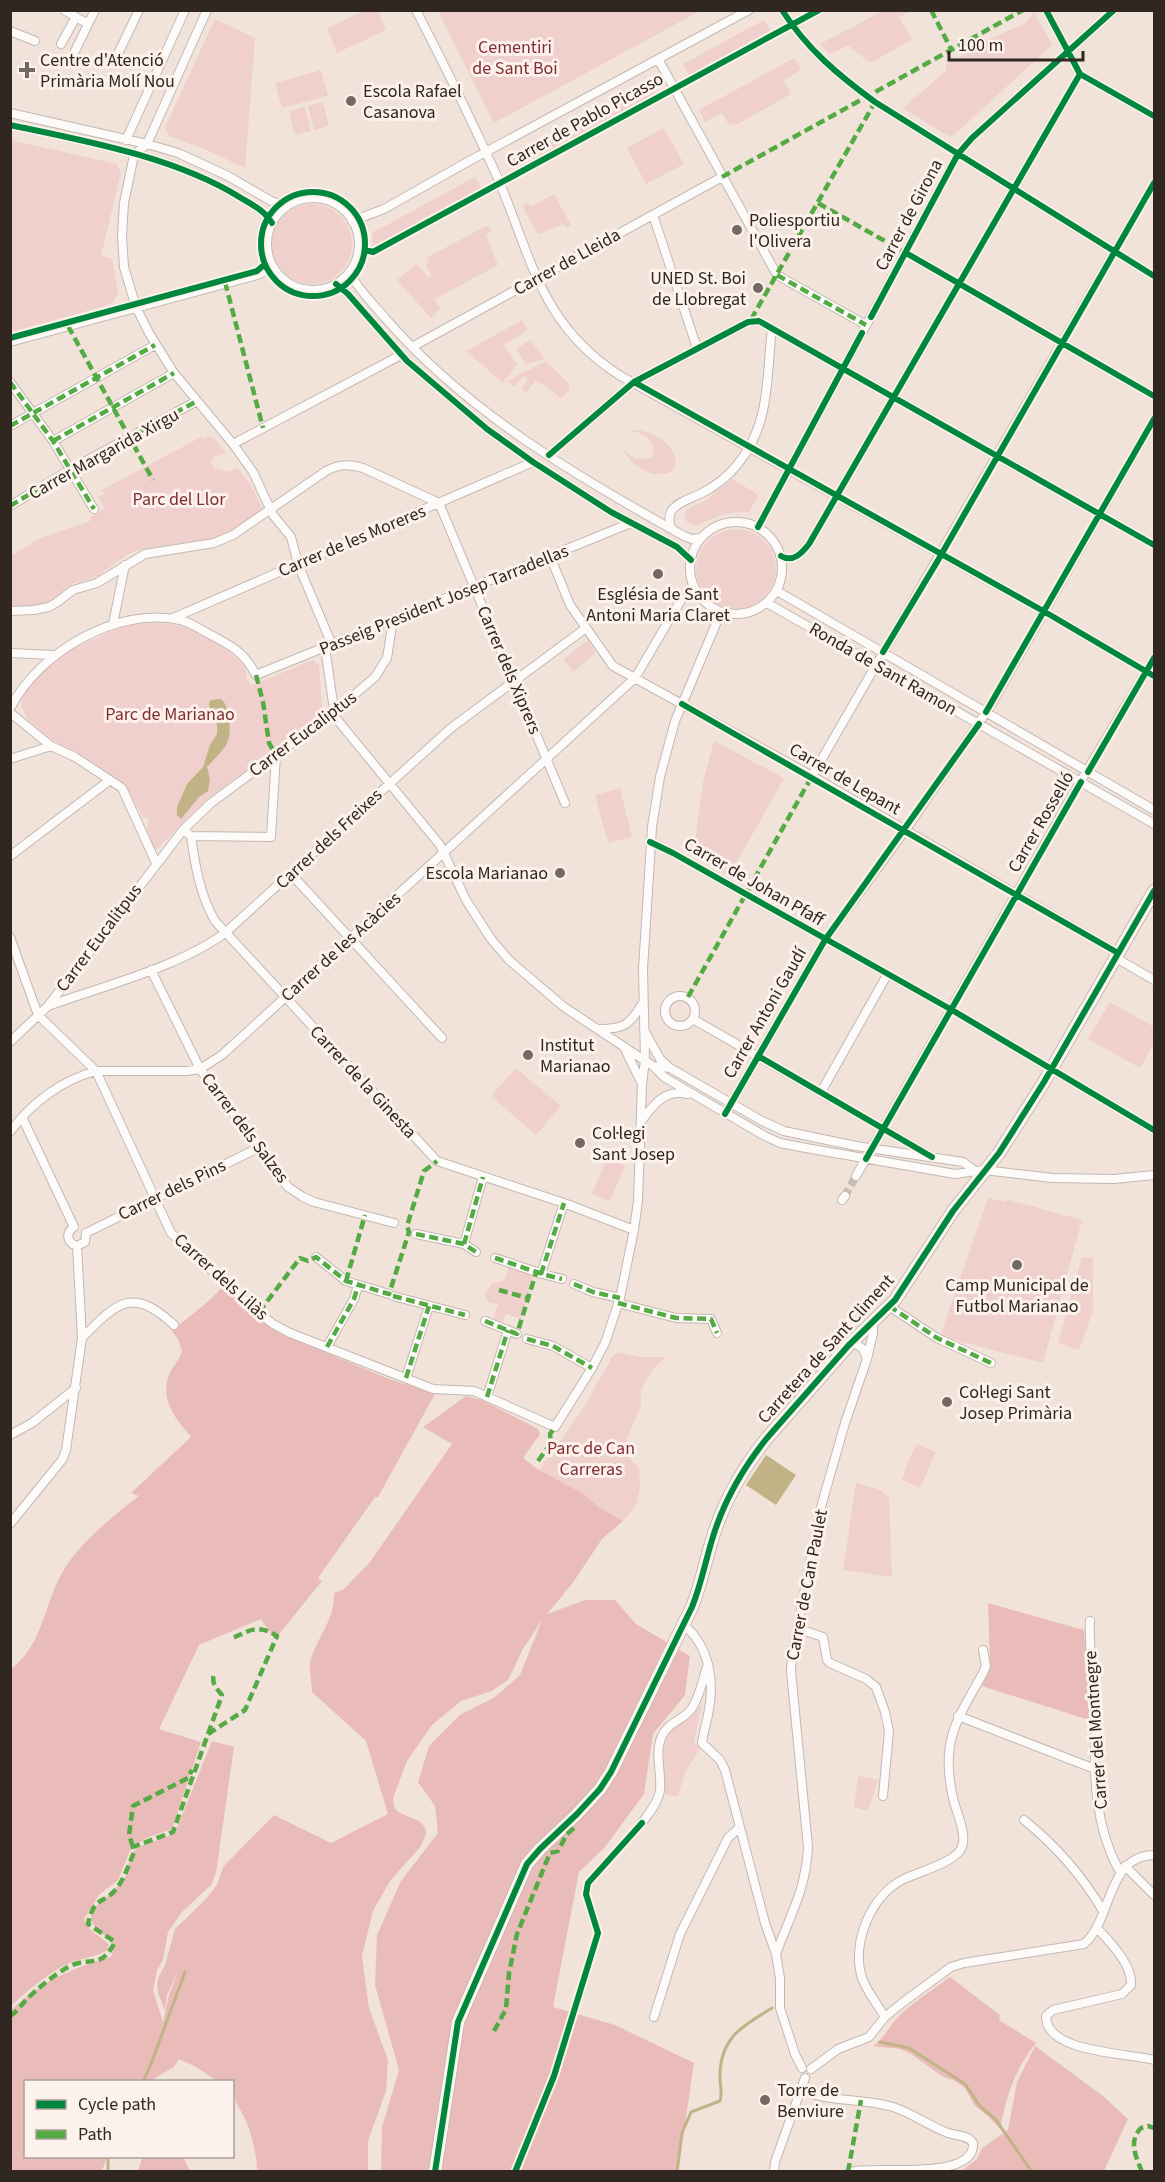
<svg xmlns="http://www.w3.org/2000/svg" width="1165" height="2182" viewBox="0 0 1165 2182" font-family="'Source Sans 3',sans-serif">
	<rect width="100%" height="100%" fill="#f1e3da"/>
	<!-- green -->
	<path fill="#efd0cc" d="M378 11 386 30 337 53 327 28 364 11Z
		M438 11V10L700 11 494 123Z
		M883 11H911L899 17 912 40 870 63 848 45 830 54 820 44Z
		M1034 12 1052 45 954 135 948 136 903 108 946 71V65L973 49V46L1026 23Z
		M215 19 255 38 245 168 209 151 169 136 165 127 167 123Z
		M764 20 772 33 691 78 683 64Z
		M794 58 801 70 784 80 791 94 734 126 732 123 729 125 722 113 705 122 699 110Z
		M321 70 328 96 282 108 275 83Z
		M650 81 658 95 519 171 511 157Z
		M323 102 329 126 314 130 308 106Z
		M305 107 311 131 295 135 289 111Z
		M664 128 684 164 646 184 627 148Z
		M11 140 116 164 121 172 101 256 112 259 118 293 112 304 11 332Z
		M475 177 483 191 373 250 372 233Z
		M554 194 571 225 566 228 564 224 538 234 522 206 528 203 530 207Z
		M272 244a40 40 0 1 1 80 0a40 40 0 1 1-80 0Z
		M488 225 491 232 486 235 498 265 435 299 440 309 431 318 397 280 417 264 429 278 432 276 425 266 429 263 426 258Z
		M522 320 528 330 504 345 517 365 503 383 466 351Z
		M530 340 545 359 526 364 516 349Z
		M546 361 568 383 570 390 561 398 536 380 526 393 521 389 528 379 523 376 515 387 507 381Z
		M638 430C655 433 672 442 676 460L674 470C654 482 632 467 622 448 630 457 639 462 651 457L654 452C653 439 643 432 630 431Z
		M209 436 214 438 226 453 213 457 211 462 214 468 228 472 238 468 250 484 263 509 232 531 215 538 142 549 128 554 98 576 73 584 45 604 11 607V556L40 538 90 521 91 517 105 508 98 497 104 494 102 490 201 437 203 439Z
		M732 479 759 495 749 512C727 512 717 515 697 526L687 522 684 516 686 510 706 500Z
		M696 569a40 40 0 1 1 80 0a40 40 0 1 1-80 0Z
		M131 623C146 623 160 622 174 625 193 627 237 653 246 669 246 677 246 679 252 685L313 660 319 665 322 709 318 718 206 800 157 849 152 846 147 828 149 819 143 817 124 784 82 755 52 740 27 719 22 707 21 699 24 692 47 667 64 653 122 626Z
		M588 640 596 653 573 672 564 659Z
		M714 741 784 778 729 876 693 856 703 781Z
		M620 788 632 837 608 843 595 795Z
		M1110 1002 1154 1027V1043L1140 1068 1088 1039Z
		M516 1068 561 1106 536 1135 491 1096Z
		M607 1158 625 1166 610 1201 592 1194Z
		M988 1198 1005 1202 1006 1199 1082 1220 1043 1363 943 1337 941 1333Z
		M1082 1257 1093 1258V1311L1079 1350 1058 1343Z
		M509 1267 534 1276 521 1319 506 1314 503 1322 493 1320 498 1304 488 1302 485 1293 492 1284 504 1281Z
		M617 1352 639 1357H666C656 1365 645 1378 641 1391 640 1397 642 1403 640 1409 634 1423 624 1438 626 1454L639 1468 640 1488 636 1505 623 1521 600 1508 582 1493 539 1470 582 1410 612 1357Z
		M917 1444 936 1452 920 1488 902 1480 909 1459Z
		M856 1483 878 1489 889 1497 892 1577 843 1570Z
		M700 1705 702 1706 694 1742 700 1749 685 1772 678 1796 665 1795C664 1778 659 1742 672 1730 683 1721 693 1717 700 1705Z
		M858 1776 878 1780 868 1811 854 1807Z"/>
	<!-- forest -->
	<path fill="#e9bcb9" d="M222 1287 253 1315 279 1333 389 1379 435 1394 378 1497H375L318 1578 322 1581 279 1634 274 1638 261 1619 199 1645 159 1729 201 1742 172 1829 149 1837 135 1845 130 1851 118 1880 99 1895 84 1919C88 1932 100 1935 109 1945L108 1950C97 1957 85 1957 72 1962 53 1969 26 1992 11 2006V1669C45 1643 44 1600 65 1568 82 1541 114 1515 139 1496L131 1493 191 1437C174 1417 159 1399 170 1372 174 1365 180 1359 182 1351L178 1339 172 1331 211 1299Z
		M466 1396 482 1400 538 1429 540 1434 523 1458 539 1470 582 1493 600 1508 623 1521 602 1539 572 1584 547 1614 585 1600H615L636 1624 690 1656 685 1695 653 1734 644 1794 605 1847 579 1872 553 2007 615 2025 694 2063 678 2171H381L382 2127 399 2070 375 1985 377 1935 401 1881 438 1833 435 1806 418 1782 429 1746 460 1715 495 1697 520 1675 542 1620 523 1649 508 1680 492 1691 461 1701 432 1725 407 1761 393 1798 394 1807 398 1812 419 1821 425 1827 426 1834 421 1846 390 1881 373 1911 362 1956 369 2008 388 2060 386 2091 368 2141V2171H257C257 2155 252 2136 246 2121 238 2103 233 2103 232 2082L217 2081 196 2067 179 2059 174 2067 150 2081 26 2082V2156L107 2157 102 2171 11 2172V2010C43 1981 69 1969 111 1957L115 1945C109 1937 91 1928 91 1918 92 1903 119 1891 126 1875 129 1866 128 1855 136 1849 148 1841 163 1840 175 1833L212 1741 234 1747 216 1873 211 1885 182 1912 168 1932 163 1960 157 1970 153 1990 163 2022 169 1995 179 1969 167 1995 165 2010 158 1993 157 1984 159 1976 165 1965 175 1929 205 1900 217 1885 223 1867 274 1815 331 1843 388 1814 366 1741 312 1692C312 1682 308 1668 311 1659 318 1636 335 1619 334 1593L343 1590 370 1562 452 1444 423 1427Z
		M988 1603 1084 1630 1092 1721 982 1686 990 1663Z
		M950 1977 1000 2015 999 2020 1036 2043C1015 2069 1006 2097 1000 2129L989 2117 975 2106 965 2088 955 2081 942 2076 911 2054 900 2049 873 2046C882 2041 892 2022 901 2014 916 2000 934 1989 950 1977Z
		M1035 2046 1103 2096 1128 2119 1104 2171H961L977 2159 982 2148 1008 2130 1017 2082Z
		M143 2156 183 2157 190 2171H138Z"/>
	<!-- water -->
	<path fill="#c1b386" d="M221 699C228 705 227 713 229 721 233 745 221 751 207 767L210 779 208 791 199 797 181 819 177 815V807L187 784 203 767 210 745 217 734V723L211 716 209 703 211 700Z
		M766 1455 796 1475 776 1505 746 1485Z"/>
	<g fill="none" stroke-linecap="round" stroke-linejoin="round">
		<!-- stream -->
		<path stroke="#c1b386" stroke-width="3" d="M880 2042 909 2048 965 2084 979 2105 996 2120 1032 2172
			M143 2082 151 2064 185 1972
			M108 2156V2172
			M677 2172 682 2133 691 2112 720 2101C723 2091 719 2082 720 2072 722 2035 745 2025 772 2008"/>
		<!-- street-tunnel -->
		<path stroke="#cabdb5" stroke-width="8" stroke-dasharray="8 4" stroke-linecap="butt" d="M845 1196 856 1176"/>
		<!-- street casing -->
		<g stroke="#c3b8b1" stroke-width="10">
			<path id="street" d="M64 10 88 24
				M207 10 147 144 134 155 124 203 122 236 124 267 136 307 149 333 174 373 233 444 253 472 273 515 291 537 298 564 332 645
				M416 10C444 64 471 119 496 174 531 254 539 324 619 375L1045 612 1154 676
				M782 10C807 49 838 75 875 102L1154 276
				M1046 10 1080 74 1154 116
				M10 31 35 41
				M61 44 76 17
				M75 51 95 10
				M658 59 777 275 866 325
				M115 60 139 10
				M10 113 147 144 178 153 228 176 271 201 286 207
				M10 125C86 141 175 157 241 198 253 205 265 211 272 223
				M126 140 185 10
				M267 244a46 46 0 1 1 92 0a46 46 0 1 1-92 0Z
				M653 215 697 348
				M352 221 384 209 469 161 749 10
				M906 253 1154 396
				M349 272C358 289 373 304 386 319 468 413 576 476 684 536L692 539 701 538
				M336 284 348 294 407 361 487 429 533 462 611 512 677 547 691 560
				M10 342 257 275 274 268
				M412 347 722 177
				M10 382 53 441 94 509
				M10 426 155 345
				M53 441 174 373
				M233 444 401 355
				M549 455 634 382 748 322 759 321 1154 545
				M439 503 565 803
				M10 506 71 469 197 401
				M690 568a46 46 0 1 1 92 0a46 46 0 1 1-92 0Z
				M758 527 958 154 972 138 1114 10
				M671 528C669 522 668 516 672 510 679 501 695 497 704 492 717 485 728 476 737 465 771 424 766 379 772 328
				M550 556 570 605 613 666 812 776 1118 953
				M781 556C793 563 802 553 809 544L1080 74
				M777 591 1154 810
				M767 603 1154 824
				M10 611 34 610 49 607 56 603 73 590 97 583 145 554 214 543 233 535 326 471C339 464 349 464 363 468L439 503
				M173 618 533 462
				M113 624 125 565
				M325 647 335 717 440 845 466 900 491 939 509 960 564 1007 653 1066 664 1077 763 1135 780 1143 806 1148 955 1174 984 1170 1052 1178 1114 1179 1154 1175
				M10 653 53 655
				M11 707C39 652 118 606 180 620 190 622 200 629 209 634 232 646 244 652 256 675L631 523
				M13 715 51 746 75 757 122 788 156 863
				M10 759 51 746
				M812 776 1154 183
				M183 830 191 836C195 865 200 895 215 921L437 1161 564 1203 634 1230
				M191 836 271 837 276 755
				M650 842 673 853 952 1010 1154 1130
				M10 856 110 780
				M291 874 442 1038
				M10 937 38 1015 96 1071 171 1233 244 1300 273 1324 290 1333 433 1389 474 1391 555 1427 592 1368 605 1343 620 1298 634 1230 638 1201 642 1084 645 1060 643 969 652 827 660 777 675 721 721 612
				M1116 958 1154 980
				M151 970 200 1069 288 1187 303 1197 314 1202 394 1223
				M665 1011a15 15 0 1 1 30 0a15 15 0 1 1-30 0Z
				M48 1006C103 986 179 967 225 933L451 728 586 628
				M693 1019 929 1155
				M600 1029C623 1029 630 1025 642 1004
				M644 1030 660 1059 670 1068
				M10 1042 48 1006 183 830 211 803 334 712 375 677 387 658 393 620
				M625 1049 642 1084
				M653 1066 670 1068 762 1121 784 1131 856 1146 963 1162 975 1171
				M821 1092 887 975
				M725 1114 825 940 909 825 991 705 1154 419
				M22 1117 74 1227
				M642 1120C654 1104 665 1089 687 1094
				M10 1132C31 1103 62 1080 96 1071H187L200 1069 222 1055 635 678 681 600 697 592
				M856 1176 1073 794 1154 658
				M842 1200 845 1196
				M74 1227C65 1233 67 1243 77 1246
				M86 1233 258 1148
				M416 1234 464 1244 476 1252
				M464 1244 483 1177
				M77 1246 85 1242 86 1233
				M316 1257 346 1281 389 1294
				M495 1258C517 1265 539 1274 562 1279
				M541 1274 564 1203
				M574 1284 593 1292 620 1298
				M393 1296 465 1315
				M618 1303 676 1318 711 1319 717 1333
				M889 1306 937 1338 991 1363
				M485 1321 517 1334
				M82 1338C116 1304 131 1285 174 1325
				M527 1339 553 1346 592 1368
				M852 1341 863 1349 867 1359
				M327 1347 354 1299 358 1286
				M406 1378 429 1306
				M487 1397 508 1330
				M10 1435 32 1423 76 1388
				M10 1524 62 1460 66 1450 82 1338 77 1246
				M1090 1621C1088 1650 1095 1679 1096 1709 1097 1729 1094 1749 1095 1769 1096 1803 1103 1842 1120 1872
				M684 1625C710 1647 715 1683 708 1715 706 1725 703 1734 702 1743L720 1760 725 1770 765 1923 776 1954 780 1978V2008L795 2054 802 2068
				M799 1629 823 1637 827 1660 830 1663 866 1679 876 1687 885 1712 889 1731 883 1796
				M958 1716 1095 1769
				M1024 1820C1055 1845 1083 1877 1103 1911
				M642 1823C649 1813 658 1803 660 1791 662 1773 654 1753 662 1736 668 1722 684 1720 692 1708 700 1696 703 1678 708 1664
				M1125 1866 1154 1895
				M1097 1928C1109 1941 1133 1965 1131 1985L1122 1994 1053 2010 1046 2016C1045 2053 1129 2053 1154 2060
				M776 1954C790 1915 806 1890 808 1847L791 1671 792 1655 821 1507 845 1423 867 1359 873 1333V1323
				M654 2017 680 1934 728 1838 739 1828
				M885 2017C878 2005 867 1992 862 1978 851 1943 871 1895 904 1879 918 1872 957 1862 962 1847 967 1833 956 1812 953 1798 940 1741 957 1720 983 1673L986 1666 983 1650
				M811 2069 838 2049 869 2037 885 2017 902 2003 951 1967 964 1963 1084 1944C1113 1919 1106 1856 1154 1855
				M801 2089C828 2103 863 2098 893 2107 912 2113 929 2126 948 2133 957 2136 968 2135 973 2143 976 2182 875 2165 850 2172
				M774 2172 775 2162 805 2078"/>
		</g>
		<!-- secondary casing -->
		<g stroke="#c3b8b1" stroke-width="14">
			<path id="secondary" d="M435 2172 458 2022 527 1864 540 1849 577 1814 600 1789 611 1772 692 1607C701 1585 705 1563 712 1540 723 1502 743 1468 767 1438L848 1346 895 1300 953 1211 999 1153 1044 1082 1154 891"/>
		</g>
		<!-- street -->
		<use href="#street" stroke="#fdfbf9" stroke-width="8"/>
		<!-- secondary -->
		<use href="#secondary" stroke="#fdfbf9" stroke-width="12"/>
		<!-- quiet -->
		<path stroke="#54aa43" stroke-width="4.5" stroke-dasharray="9 4.5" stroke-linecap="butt" d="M931 10 952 51
			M722 177 1023 10
			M818 203 906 253
			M777 275 866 325
			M225 282 263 428
			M753 320V316L875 102
			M68 326 153 480
			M10 382 53 441 94 509
			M10 426 155 345
			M53 441 174 373
			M10 506 71 469 197 401
			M256 675 263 702 269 743 276 755
			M688 997 812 776
			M416 1234 464 1244 476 1252
			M464 1244 483 1177
			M495 1258C517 1265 539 1274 562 1279
			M541 1274 564 1203
			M346 1281 365 1215
			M574 1284 593 1292 620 1298
			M499 1290 528 1298
			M393 1296 465 1315
			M618 1303 676 1318 711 1319 717 1333
			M889 1306 937 1338 991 1363
			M259 1312 300 1258 308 1261 316 1257 346 1281 389 1294 409 1232 407 1226 424 1171 437 1161
			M485 1321 517 1334 536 1273
			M527 1339 553 1346 592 1368
			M327 1347 354 1299 358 1286
			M406 1378 429 1306
			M487 1397 508 1330
			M538 1461 551 1443 550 1434 555 1427
			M208 1734 222 1695C217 1689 211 1683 214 1675
			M133 1847 129 1835 133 1806 188 1778 192 1770
			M10 2016C18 2011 21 2005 27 1999 38 1988 54 1975 68 1967 91 1955 100 1971 115 1942L88 1924C94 1895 104 1905 117 1888 125 1877 129 1864 134 1852L133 1847 173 1832 208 1734 245 1710 277 1636C257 1623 250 1631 230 1639
			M494 2031 506 2009 509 1973 517 1934 550 1853 558 1851 567 1834 576 1826
			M848 2172 861 2100
			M1142 2172C1136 2157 1128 2141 1141 2128L1148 2126 1154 2128"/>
		<!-- cycleway casing -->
		<g stroke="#fcf2eb" stroke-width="10">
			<path id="cycleway" d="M782 10C807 49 838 75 875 102L1154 276
				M1046 10 1080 74 1154 116
				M10 125C86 141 175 157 241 198 253 205 265 211 272 223
				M261 244a52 52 0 1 1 104 0a52 52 0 1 1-104 0Z
				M365 250 373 252 819 10
				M906 253 1154 396
				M336 284 348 294 407 361 487 429 533 462 611 512 677 547 691 560
				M871 317 958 154 972 138 1114 10
				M10 338 257 271 265 264
				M634 382 1045 612 1154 676
				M549 455 634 382 748 322 759 321 1154 545
				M758 527 862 333
				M781 556C793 563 802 553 809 544L1080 74
				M883 652 937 562 1154 183
				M682 704 1118 953
				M986 712 1154 419
				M1088 772 1154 658
				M650 842 673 853 952 1010 1154 1130
				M758 1056 932 1157
				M725 1114 825 940 979 724
				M866 1159 1081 782
				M435 2172 458 2022 527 1864 540 1849 577 1814 600 1789 611 1772 692 1607C701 1585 705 1563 712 1540 723 1502 743 1468 767 1438L848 1346 895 1300 953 1211 999 1153 1044 1082 1154 891
				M515 2172 554 2076 598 1933 586 1894 588 1883 642 1823"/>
		</g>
		<!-- cycleway -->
		<use href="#cycleway" stroke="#00873e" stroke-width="6"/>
	</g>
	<!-- markers -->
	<g fill="#746962" stroke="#fcf2eb" stroke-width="2">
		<path d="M24 61h6v6h6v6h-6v6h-6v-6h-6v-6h6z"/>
		<circle cx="351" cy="101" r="6"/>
		<circle cx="737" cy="230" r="6"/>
		<circle cx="758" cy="288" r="6"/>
		<circle cx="658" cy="574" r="6"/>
		<circle cx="560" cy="873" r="6"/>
		<circle cx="528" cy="1055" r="6"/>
		<circle cx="580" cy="1143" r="6"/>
		<circle cx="1017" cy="1265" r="6"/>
		<circle cx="947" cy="1402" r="6"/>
		<circle cx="765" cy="2100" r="6"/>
	</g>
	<g text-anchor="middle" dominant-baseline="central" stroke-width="6" stroke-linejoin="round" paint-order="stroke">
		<!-- park labels -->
		<g font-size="18" fill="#802e35" stroke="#fcf2eb">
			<text x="515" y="47">Cementiri<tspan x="515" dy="21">de Sant Boi</tspan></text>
			<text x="179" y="499">Parc del Llor</text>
			<text x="170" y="714">Parc de Marianao</text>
			<text x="591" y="1448">Parc de Can<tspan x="591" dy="21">Carreras</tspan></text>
		</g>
		<!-- poi labels -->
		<g font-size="18" fill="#302721" stroke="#fcf2eb" text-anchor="start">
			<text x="40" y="60">Centre d'Atenció<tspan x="40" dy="21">Primària Molí Nou</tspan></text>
			<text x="363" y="91">Escola Rafael<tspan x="363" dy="21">Casanova</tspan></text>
			<text x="749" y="220">Poliesportiu<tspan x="749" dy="21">l'Olivera</tspan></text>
			<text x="746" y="278" text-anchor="end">UNED St. Boi<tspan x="746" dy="21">de Llobregat</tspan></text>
			<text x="658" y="594" text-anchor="middle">Església de Sant<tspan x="658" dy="21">Antoni Maria Claret</tspan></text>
			<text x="548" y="873" text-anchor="end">Escola Marianao</text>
			<text x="540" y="1045">Institut<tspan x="540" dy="21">Marianao</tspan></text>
			<text x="592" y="1133">Col·legi<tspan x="592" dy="21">Sant Josep</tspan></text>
			<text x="1017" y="1285" text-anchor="middle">Camp Municipal de<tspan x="1017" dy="21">Futbol Marianao</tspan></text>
			<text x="959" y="1392">Col·legi Sant<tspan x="959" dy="21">Josep Primària</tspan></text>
			<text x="777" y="2090">Torre de<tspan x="777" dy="21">Benviure</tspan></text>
		</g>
		<!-- street labels -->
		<g font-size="18" fill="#302721" stroke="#fcf2eb">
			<text transform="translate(585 120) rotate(-29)">Carrer de Pablo Picasso</text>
			<text transform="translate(909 215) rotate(-62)">Carrer de Girona</text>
			<text transform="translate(567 262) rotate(-29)">Carrer de Lleida</text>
			<text transform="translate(104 454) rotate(-29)">Carrer Margarida Xirgu</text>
			<text transform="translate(352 541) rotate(-23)">Carrer de les Moreres</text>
			<text transform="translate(444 600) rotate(-22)">Passeig President Josep Tarradellas</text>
			<text transform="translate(883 669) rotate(30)">Ronda de Sant Ramon</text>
			<text transform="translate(509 670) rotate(67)">Carrer dels Xiprers</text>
			<text transform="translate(303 734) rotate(-37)">Carrer Eucaliptus</text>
			<text transform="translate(845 779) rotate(30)">Carrer de Lepant</text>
			<text transform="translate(1041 822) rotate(-60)">Carrer Rosselló</text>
			<text transform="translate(329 839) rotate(-43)">Carrer dels Freixes</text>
			<text transform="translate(754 882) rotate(30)">Carrer de Johan Pfaff</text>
			<text transform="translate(99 938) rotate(-53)">Carrer Eucalitpus</text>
			<text transform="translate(341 947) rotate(-42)">Carrer de les Acàcies</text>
			<text transform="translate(765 1013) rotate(-60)">Carrer Antoni Gaudí</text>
			<text transform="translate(363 1082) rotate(47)">Carrer de la Ginesta</text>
			<text transform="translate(245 1128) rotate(53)">Carrer dels Salzes</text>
			<text transform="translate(172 1190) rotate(-26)">Carrer dels Pins</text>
			<text transform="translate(221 1277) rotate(42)">Carrer dels Lilàs</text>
			<text transform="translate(826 1349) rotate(-48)">Carretera de Sant Climent</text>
			<text transform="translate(807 1585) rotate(-79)">Carrer de Can Paulet</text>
			<text transform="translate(1096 1730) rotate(-94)">Carrer del Montnegre</text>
		</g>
	</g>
	<!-- border -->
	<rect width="1165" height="2182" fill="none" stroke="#302721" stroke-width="24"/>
	<!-- legend -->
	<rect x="24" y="2080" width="210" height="78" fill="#fcf2eb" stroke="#aaa19a" stroke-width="1.5"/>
	<rect x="36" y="2100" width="30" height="9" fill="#00873e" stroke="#aaa19a" stroke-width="1.5"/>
	<text x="78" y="2110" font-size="18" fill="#302721">Cycle path</text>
	<rect x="36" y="2130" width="30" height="9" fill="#54aa43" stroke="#aaa19a" stroke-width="1.5"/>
	<text x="78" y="2140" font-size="18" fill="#302721">Path</text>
	<!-- scale -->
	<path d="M949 51v9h134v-9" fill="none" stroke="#302721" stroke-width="3"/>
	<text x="958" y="51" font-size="18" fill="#302721" stroke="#fcf2eb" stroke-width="4.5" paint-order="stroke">100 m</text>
</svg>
